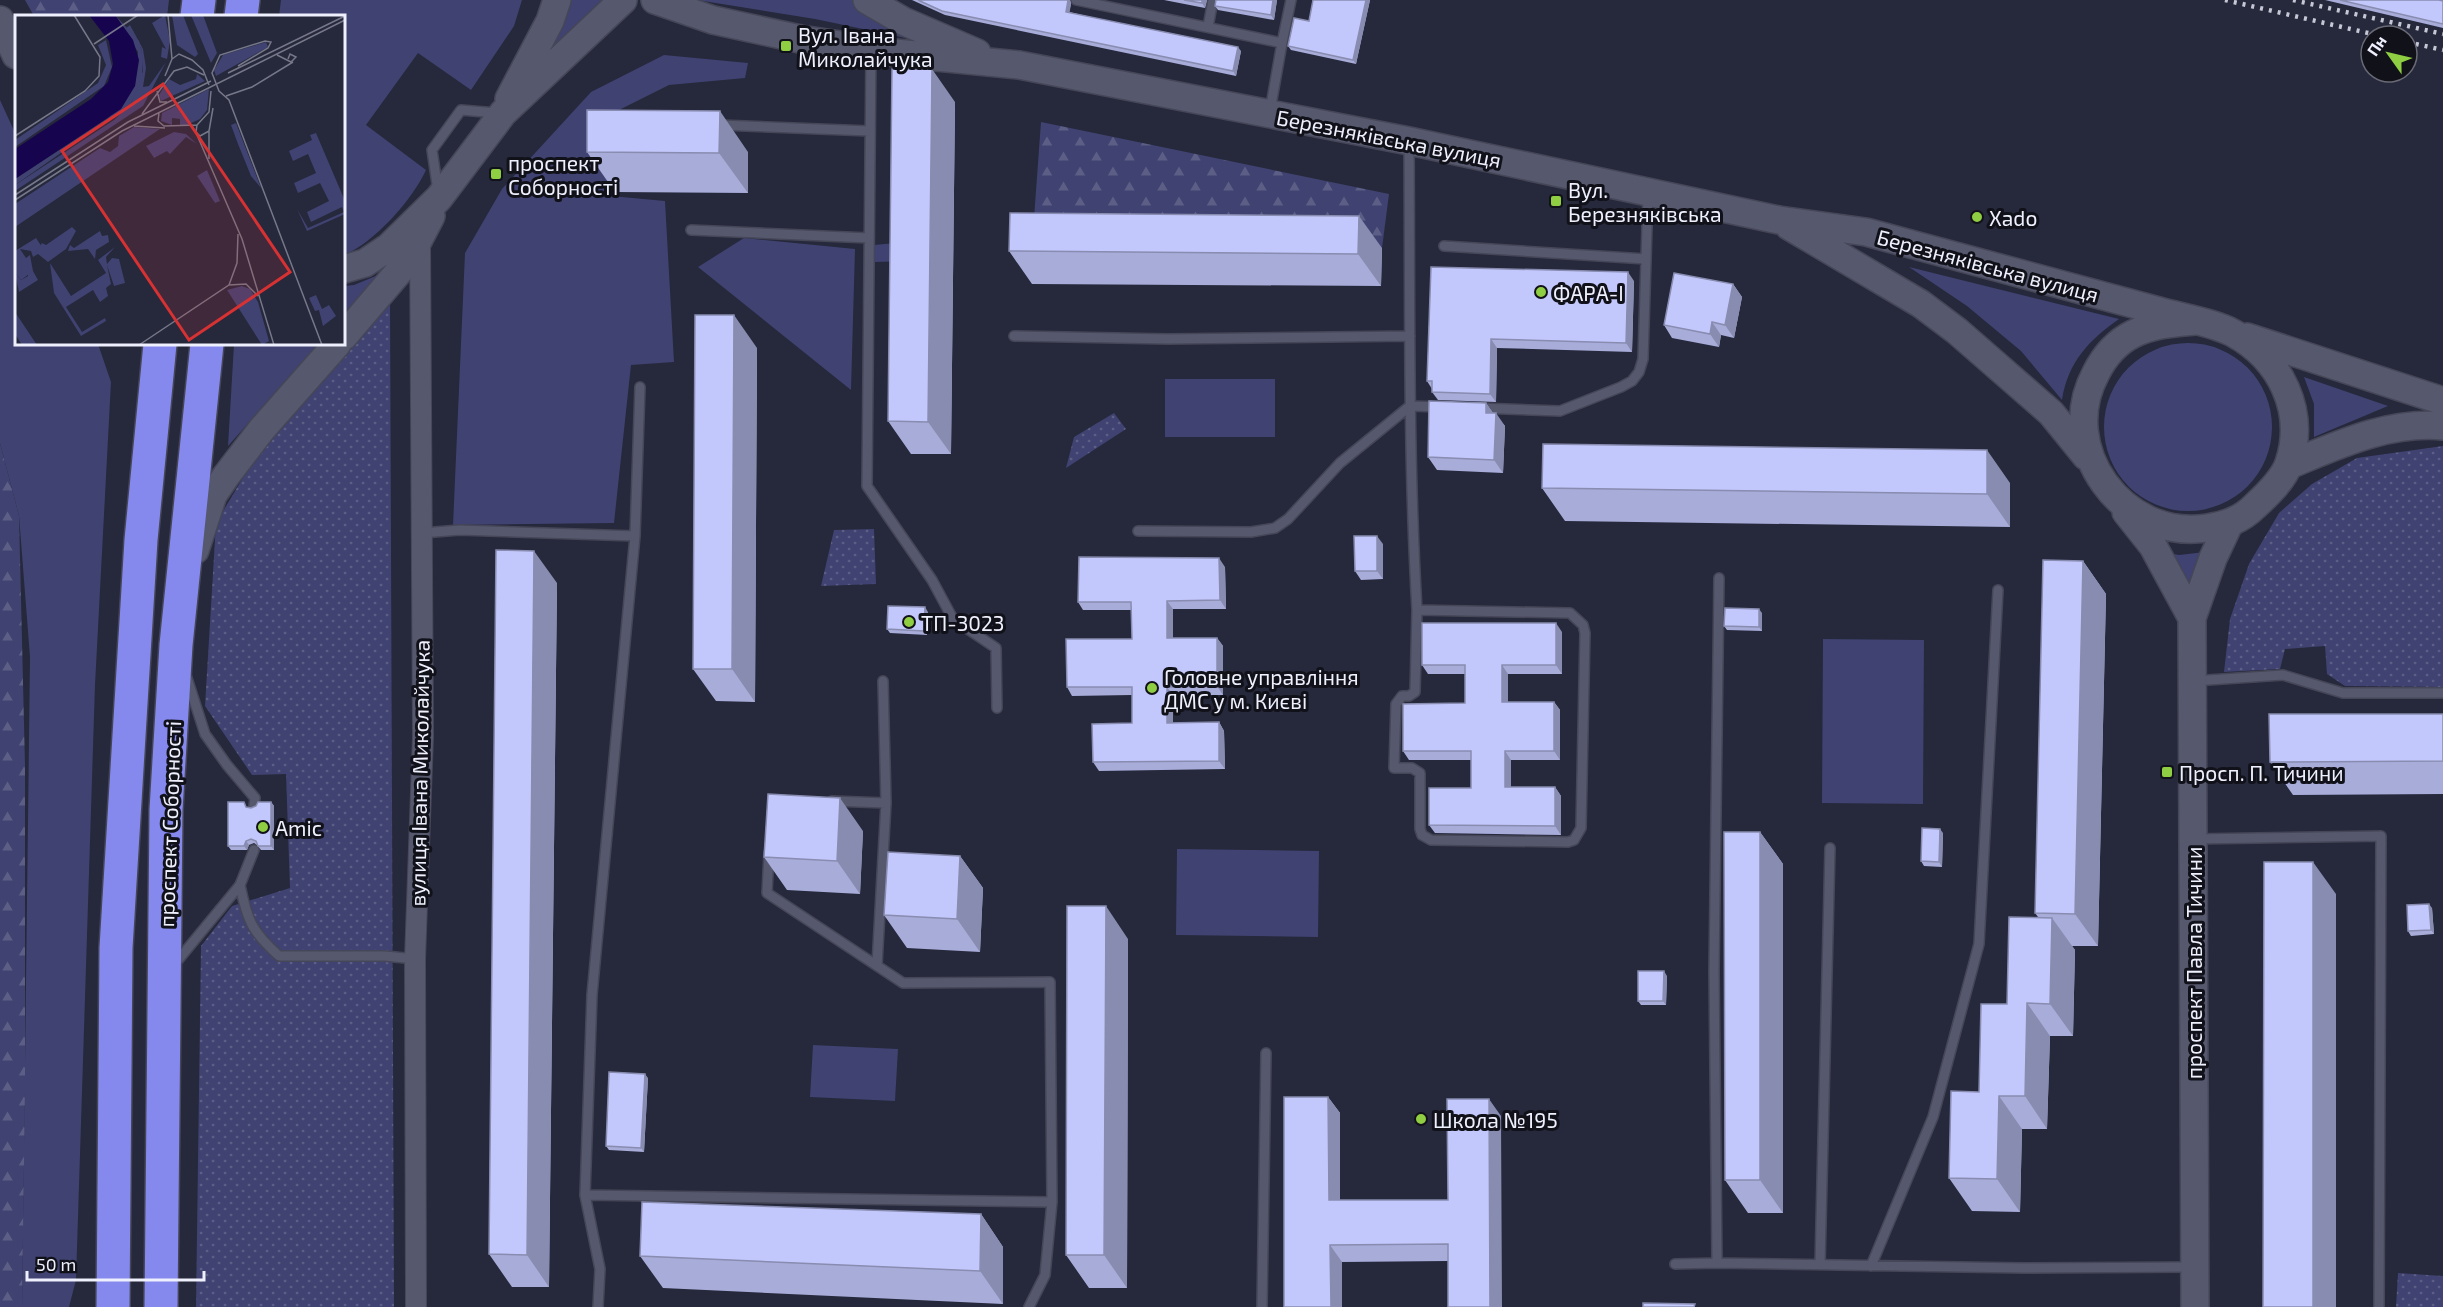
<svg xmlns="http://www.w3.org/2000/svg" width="2443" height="1307" viewBox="0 0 2443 1307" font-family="'Exo 2',sans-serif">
	<defs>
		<pattern id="forest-firs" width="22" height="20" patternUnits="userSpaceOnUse" patternTransform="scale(1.5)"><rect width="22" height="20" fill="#404271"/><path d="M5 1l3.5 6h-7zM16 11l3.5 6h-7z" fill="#5c5e86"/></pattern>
		<pattern id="park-dots" width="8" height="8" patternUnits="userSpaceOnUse" patternTransform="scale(1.5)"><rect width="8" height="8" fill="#404271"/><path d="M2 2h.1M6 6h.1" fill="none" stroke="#5c5e86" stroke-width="1.8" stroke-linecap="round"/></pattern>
	</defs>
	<rect width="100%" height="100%" fill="#26283b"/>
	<!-- grass -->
	<path fill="#404271" d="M281 0H522L514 26 471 90 418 53 366 125 426 170C413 199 374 243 344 255V16H279Z
		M569 0H607L545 56Z
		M697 0H852L925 42 815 19Z
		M664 55 748 63 745 78 669 85 613 113 611 196 665 201 674 362 631 365 614 523 453 525 465 253 502 189 591 92Z
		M0 100 16 135V344H98L111 382 95 685 76 1280 69 1307H22L30 657 19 516 0 443Z
		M744 238 855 249 851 390 698 267Z
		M906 242 907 261 875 262 874 245Z
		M1909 267 2119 319C2089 340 2068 362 2062 400L2021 351 1967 306Z
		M383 273 344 317V286L354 285Z
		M2104 427a84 84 0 1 1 168 0a84 84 0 1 1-168 0Z
		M234 344H319L228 446Z
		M2304 377 2388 406 2314 437V404Z
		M1165 379H1275V437H1165Z
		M2163 552 2179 555 2205 552 2192 607Z
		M1823 639 1924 640 1923 804 1822 803Z
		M1177 849 1319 851 1318 937 1176 935Z
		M813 1045 898 1049 895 1101 810 1097Z"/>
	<!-- forest -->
	<path fill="url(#forest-firs)" d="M25 0H169L167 16H34Z
		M1041 122 1389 194 1382 248 1032 246Z
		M0 443 19 516 25 765V1090L22 1307H0Z"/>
	<!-- park -->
	<path fill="url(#park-dots)" d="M390 300 394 1307H196L201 946 232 906 290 888 286 774 252 775 205 706 216 523 266 439Z
		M1114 413 1126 429 1066 468 1074 437Z
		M2443 446V687L2345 686 2327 674 2325 646 2285 649 2280 669 2224 672 2230 619 2249 564 2279 513 2312 484 2357 458Z
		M874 529 876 584 821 586 834 530Z
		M2398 1273 2443 1276V1307H2396Z"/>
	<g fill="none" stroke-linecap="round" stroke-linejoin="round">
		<!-- lane casing -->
		<g stroke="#454657" stroke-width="12">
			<path id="lane" d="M1076 0 1282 43 1270 111
				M1208 27 1213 0
				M1282 43 1291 0
				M871 51 867 486 932 580 953 619 996 648 997 708
				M720 125 870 131
				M1409 143C1410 299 1408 455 1417 610
				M438 191 432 150 461 110 497 113
				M691 230 869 238
				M1444 246 1646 259
				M1014 336 1168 339 1410 336
				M1479 408 1560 411 1621 387 1632 381 1639 372 1643 359 1648 194
				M1138 531 1251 532 1275 528 1288 519 1340 463 1410 406 1441 407
				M422 533 460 530 635 536
				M1417 610 1570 613 1583 625 1585 633 1581 828 1574 840 1568 842 1431 840 1422 835 1420 829V773L1412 768H1394L1396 704 1402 696H1409L1415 692Z
				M186 675 205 734 227 765 255 798 254 806
				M883 681 886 803
				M2193 681 2283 675 2343 693H2443
				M832 801 886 803 877 965
				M2194 839 2381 836 2379 1307
				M769 853 767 893 903 983 1050 982 1052 1202 1045 1275 1029 1307
				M240 885C247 920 252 932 279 956H385L415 959
				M174 965 240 885 254 850
				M585 1195 1052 1202
				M1717 1263 1714 971 1719 578
				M1675 1264 1717 1263 2023 1268 2192 1267
				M1820 1265 1830 848
				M1871 1266 1933 1117 1979 944 1998 590
				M598 1307 600 1269 585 1195 592 995 635 536 640 387
				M1262 1307 1266 1053"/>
		</g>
		<!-- street casing -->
		<g stroke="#454657" stroke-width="22">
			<path id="street" d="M416 1307 415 959 423 736 420 239"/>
		</g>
		<!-- secondary casing -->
		<g stroke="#454657" stroke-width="30">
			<path id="secondary" d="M655 0 713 20 800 39 895 53 1019 65 1409 141 1779 220 1866 232 2159 311C2180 317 2215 323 2233 333 2281 359 2306 411 2289 463 2284 479 2267 495 2255 506 2241 520 2226 525 2207 528 2123 541 2055 448 2096 373 2104 357 2117 342 2133 334 2153 324 2173 323 2195 321
				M867 0 903 21 977 53
				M0 20 16 55
				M509 99 550 21 557 0
				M1789 226 1921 304 1957 331 2051 413 2086 456
				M344 269 365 263 389 247 439 198 503 113 623 0
				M344 336 407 262 431 216
				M2247 337 2443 401
				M2289 465C2338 445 2388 421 2443 426
				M2126 512 2153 546 2192 618
				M195 550 213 495 226 476 262 429 337 344
				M2195 1307 2192 618 2213 558 2229 524"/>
		</g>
		<!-- highway casing -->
		<g stroke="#454657" stroke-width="36">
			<path id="highway" d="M197 16 199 0
				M241 16 243 0
				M113 1307 116 948 141 540 160 344
				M161 1307 166 810 176 645 207 344"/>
		</g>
		<!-- lane -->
		<use href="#lane" stroke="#56586e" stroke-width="9"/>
		<!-- street -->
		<use href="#street" stroke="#56586e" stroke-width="20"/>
		<!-- secondary -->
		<use href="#secondary" stroke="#56586e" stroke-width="27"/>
		<!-- highway -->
		<use href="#highway" stroke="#8588ed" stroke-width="33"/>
		<!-- rail -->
		<path stroke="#c6c8d6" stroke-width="4.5" stroke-dasharray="3 6" stroke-linecap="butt" d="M2225 0 2381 36
			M2293 0 2443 34
			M2407 42 2443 50"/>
	</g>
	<!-- wall -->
	<path fill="#a8acd9" d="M912 0H1070L1071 4 1069 12 1241 51 1236 76 945 15Z
		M1164 0H1207L1205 8Z
		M1216 0H1277L1274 20 1218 10 1215 6Z
		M1313 0H1370L1356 64 1291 50 1288 46 1309 21Z
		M2325 0H2439L2443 1V28Z
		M955 102 951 454H911L888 421Z
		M587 152H748V193L615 192Z
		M1382 248 1381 286 1032 284 1009 251Z
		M1431 267 1634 281 1632 352 1497 348 1496 402 1438 400 1432 392V389L1427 381Z
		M1733 284 1742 297 1734 338 1721 335 1719 347 1672 338 1664 325Z
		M757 348 755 702 716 701 693 669Z
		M1486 403 1493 413 1505 426 1503 473 1437 470 1428 457Z
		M2010 483V527L1565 521 1542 488Z
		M1383 544V579L1361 580 1355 571Z
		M2083 561 2106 594 2098 946H2072L2075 950 2073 1036H2050L2047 1129H2022L2020 1212 1972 1211 1949 1178 1979 1092 2007 1004 2038 917 2035 913Z
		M1225 567 1226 609H1173V638H1217L1223 646V695H1173V723L1219 722 1224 731 1225 769 1099 771 1093 762 1132 723V695L1072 696 1067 687 1132 639V610H1083L1078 602Z
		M557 583 549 1287H512L489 1254Z
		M928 612 927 635 890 633 887 629Z
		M1762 613V631L1727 630 1724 626Z
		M1562 632V674H1508V702H1554L1560 710V760H1511V787H1555L1561 796V835L1435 833 1429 825 1471 788V760H1409L1403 751 1465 703V674H1428L1422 665Z
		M2443 714V794L2293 795 2270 762Z
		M271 802 274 806V850H261L257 845 254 843 249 845 247 850H231L228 846 248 807 251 808Z
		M863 831 860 894 787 890 764 857Z
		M1760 832 1783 864V1213H1748L1725 1180Z
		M1943 833 1942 867 1924 866 1921 861Z
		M960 856 983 888 980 952 907 948 884 915Z
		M2432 908 2434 934 2411 936 2408 931Z
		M1128 939 1127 1288H1089L1066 1255Z
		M1667 976 1666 1005H1641L1638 1001Z
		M648 1078 644 1152 609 1150 606 1146Z
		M1328 1097 1340 1113V1200H1448L1501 1116 1448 1261 1342 1262V1307H1284Z
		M981 1214 1003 1247V1304L663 1288 640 1256Z"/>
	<!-- shaded-wall -->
	<path fill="#888cb0" d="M1068 0H1070L1071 4 1069 16 1066 12Z
		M1202 0H1207L1205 8 1202 3Z
		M1273 0H1277L1274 20 1271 15Z
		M1366 0H1370L1356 64 1353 60Z
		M1238 47 1241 51 1236 76 1233 71Z
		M932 69 955 102 951 454 928 422Z
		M720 111 748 152V193L719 153Z
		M1359 216 1382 248 1381 286 1358 254Z
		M1628 272 1634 281 1632 352 1626 343Z
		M1733 284 1742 297 1734 338 1725 325Z
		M734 315 757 348 755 702 732 669Z
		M1712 322 1721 335 1719 347 1710 334Z
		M1491 339 1497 348 1496 402 1490 394Z
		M1486 403 1495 416 1486 413Z
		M1496 413 1505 426 1503 473 1494 460Z
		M1987 450 2010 483V527L1987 494Z
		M1377 536 1383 544V579L1377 571Z
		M534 551 557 583 549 1287 527 1255Z
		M1219 558 1225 567 1226 609 1220 600Z
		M2083 561 2106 594 2098 946 2075 914Z
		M1167 601 1173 609V647L1167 638Z
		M925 607 928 612 927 635 924 631Z
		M1759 609 1762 613V631L1759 627Z
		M1556 623 1562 632V674L1556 665Z
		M1217 638 1223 646V695L1217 686Z
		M1502 665 1508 674V711L1502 702Z
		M1167 687 1173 695V731L1167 723Z
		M1554 702 1560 710V760L1554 751Z
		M1219 722 1224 731 1225 769 1219 761Z
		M1505 751 1511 760V796L1505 787Z
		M1555 787 1561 796V835L1555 826Z
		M840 798 863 831 860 894 837 861Z
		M271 802 274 806V850L271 846Z
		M1940 829 1943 833 1942 867 1939 862Z
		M1760 832 1783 864V1213L1760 1180Z
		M246 841 249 845 247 850 244 846Z
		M960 856 983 888 980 952 957 919Z
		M2313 862 2336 894V1307H2313Z
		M2429 904 2432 908 2434 934 2431 930Z
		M1106 906 1128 939 1127 1288 1104 1255Z
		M2052 918 2075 950 2073 1036 2050 1004Z
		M1664 971 1667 976 1666 1005 1663 1001Z
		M2027 1003 2050 1036 2047 1129 2025 1096Z
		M645 1074 648 1078 644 1152 641 1148Z
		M1999 1096 2022 1129 2020 1212 1997 1179Z
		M1328 1097 1340 1113V1217L1329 1200Z
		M1489 1099 1501 1116 1502 1307H1490Z
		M981 1214 1003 1247V1304L980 1271Z
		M1330 1245 1342 1262V1307H1331Z"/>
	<!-- building -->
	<path fill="#c3c8fc" stroke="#888cb0" stroke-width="1.5" d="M918 0H1068L1066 12 1238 47 1233 71 942 11Z
		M1184 0H1202V3Z
		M1216 0H1273L1271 15 1215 6Z
		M1313 0H1366L1353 60 1288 46 1294 18 1309 21Z
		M2340 0H2439L2443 1V24Z
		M892 69H932L928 422 888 421Z
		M587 110 720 111 719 153 587 152Z
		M1010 213 1359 216 1358 254 1009 251Z
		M1431 267 1628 272 1626 343 1491 339 1490 394 1432 392V381H1427Z
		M1674 273 1733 284 1725 325 1712 322 1710 334 1664 325Z
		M695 315H734L732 669H693Z
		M1429 401 1486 403V413H1496L1494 460 1428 457Z
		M1543 444 1987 450V494L1542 488Z
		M1354 536H1377V571H1355Z
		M496 550 534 551 527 1255 489 1254Z
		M1079 557 1219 558 1220 600 1167 601V638H1217V686L1167 687V723L1219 722V761L1093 762 1092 724 1132 723V687H1067L1066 639H1132L1131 602H1078Z
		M2043 560 2083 561 2075 914 2035 913Z
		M888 606 925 607 924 631 887 629Z
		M1725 608 1759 609V627L1724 626Z
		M1422 623H1556V665H1502V702H1554V751H1505V787H1555V826L1429 825V788H1471V751H1403V704L1465 703V665H1422Z
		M2269 714H2443V761L2270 762Z
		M768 794 840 798 837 861 764 857Z
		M228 802H244L246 807 251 808 256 806 258 802H271V846H258L256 841 251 839 246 841 244 846H228Z
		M1922 828 1940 829 1939 862 1921 861Z
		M1724 832H1760V1180H1725Z
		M888 852 960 856 957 919 884 915Z
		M2264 862H2313V1307H2263Z
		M2429 904 2431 930 2408 931 2407 905Z
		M1067 906H1106L1104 1255H1066Z
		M2009 917 2052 918 2050 1004 2027 1003 2025 1096H1999L1997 1179 1949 1178 1951 1091 1979 1092 1981 1004H2007Z
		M1638 971H1664L1663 1001H1638Z
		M609 1072 645 1074 641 1148 606 1146Z
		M1284 1097H1328L1329 1200H1448L1447 1099H1489L1490 1307H1448V1244L1330 1245 1331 1307H1284Z
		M642 1202 981 1214 980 1271 640 1256Z
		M1643 1303 1695 1304 1694 1307H1643Z"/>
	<!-- markers -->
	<g fill="#8fcd42" stroke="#11111a" stroke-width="2">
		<rect x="780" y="40" width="12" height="12" rx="3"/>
		<rect x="490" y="168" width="12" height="12" rx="3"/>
		<rect x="1550" y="195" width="12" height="12" rx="3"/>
		<circle cx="1977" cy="217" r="6"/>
		<circle cx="1541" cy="292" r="6"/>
		<circle cx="909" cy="622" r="6"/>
		<circle cx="1152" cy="688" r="6"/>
		<rect x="2161" y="766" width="12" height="12" rx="3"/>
		<circle cx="263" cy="827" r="6"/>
		<circle cx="1421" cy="1119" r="6"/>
	</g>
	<g text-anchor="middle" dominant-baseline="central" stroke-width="6" stroke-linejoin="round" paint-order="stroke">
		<!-- poi labels -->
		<g font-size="21" fill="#eef0fd" stroke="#11111a" text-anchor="start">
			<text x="798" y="34">Вул. Івана<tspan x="798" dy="24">Миколайчука</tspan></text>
			<text x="508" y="162">проспект<tspan x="508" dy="24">Соборності</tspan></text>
			<text x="1568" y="189">Вул.<tspan x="1568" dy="24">Березняківська</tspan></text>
			<text x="1989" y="217">Xado</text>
			<text x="1553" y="292">ФАРА-І</text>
			<text x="921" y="622">ТП-3023</text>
			<text x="1164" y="676">Головне управління<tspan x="1164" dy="24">ДМС у м. Києві</tspan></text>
			<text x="2179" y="772">Просп. П. Тичини</text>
			<text x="275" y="827">Amic</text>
			<text x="1433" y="1119">Школа №195</text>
		</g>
		<!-- street labels -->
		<g font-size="21" fill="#eef0fd" stroke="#11111a">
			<text transform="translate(1389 138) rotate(11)">Березняківська вулиця</text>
			<text transform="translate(1988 265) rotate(15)">Березняківська вулиця</text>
			<text transform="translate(419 773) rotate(-89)">вулиця Івана Миколайчука</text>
			<text transform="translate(169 824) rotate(-88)">проспект Соборності</text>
			<text transform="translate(2193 963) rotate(-90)">проспект Павла Тичини</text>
		</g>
	</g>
	<!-- overview -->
	<g transform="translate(15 15)">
		<rect width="330" height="330" fill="#26283b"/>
		<path d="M150 0 155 26 152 44 146 42 147 32 151 34 137 8ZM176 0H188L202 38 196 48ZM115 10 128 34 131 53 128 72 134 71 151 47 128 91 0 176V170L99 105 116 89 128 56 126 33 111 13ZM91 25 97 52 89 71 0 132V125L83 68 91 50 83 30ZM251 27 253 32 201 61 199 55 208 40ZM194 74 192 95 185 104 172 110H165V104L157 103V110L146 106 147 98ZM159 117 171 119 182 129 171 122 155 139 152 136 139 143 131 131ZM21 223 27 232 18 242 16 236 5 234 11 243 15 240 18 256 6 265 0 258V236ZM100 232 91 242 92 249 97 243 104 244 110 268 99 271 92 250 96 269 91 273 93 281 85 287 78 275 51 292 67 317 90 303 91 306 66 321 39 278 35 248 56 281 91 258 83 245ZM301 280 307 294 314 290 321 301 308 311 304 295 300 296 294 283Z" fill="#404271"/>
		<path d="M100 0 124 26 128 42 127 63 116 89 0 170V164L93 103 120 71 123 37ZM182 59 190 66 146 86 144 80 154 64 165 70 181 64ZM221 108 246 173 236 161 223 129 216 110ZM192 155 205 186 200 188 182 161ZM57 212 61 216 51 234 33 247 23 239 18 242 27 228 31 230ZM85 216 87 221 93 220 94 227 81 235 80 244 73 234 53 236 55 230 59 233ZM12 256H18L23 265 4 277 0 258 6 265 13 261Z" fill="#404271"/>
		<path d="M157 0H168L183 39 180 42 162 30Z" fill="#404271"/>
		<path d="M119 112 145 114 0 212V189L85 133 95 137 103 131 104 121ZM301 118 330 186V199L292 216 282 194 293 213 329 197 327 192 296 207 292 197 314 186 305 168 283 178 279 168 301 158 293 139 278 146 274 136 297 125 295 120ZM227 271 235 274 243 287 254 326 247 330 212 275ZM0 297 22 330H7L0 319Z" fill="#404271"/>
		<path d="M74 0H100L118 25 124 45 120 71 106 94 0 164V134L76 84 93 67 98 49 94 26Z" fill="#16044f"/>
		<path fill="none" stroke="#767889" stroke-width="1.5" d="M79 29 123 0M262 40 276 47 281 42 275 39 273 44M157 44 164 39 177 45 188 55 194 70M223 51 253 33 256 27 250 26 205 40 197 58 204 76 214 85 307 330M213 58 330 1M150 61 157 44 153 0M142 76 145 87H152M211 81 237 72 278 47M144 98 143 106 149 111 182 110 194 97 196 76M127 99 159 56 172 52 189 60M182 110 181 117 185 121 194 116M119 111 150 113M194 116V144M194 116 198 93M182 120 227 224 259 330M0 121 70 76 84 61 85 42 59 0M0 180 113 107 196 66M0 185 107 116 330 5M214 270 222 248 223 219M124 330 214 270 231 269 243 281"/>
		<path fill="#d73233" fill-opacity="0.15" stroke="#d73233" stroke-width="3" d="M148 69 275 257 174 325 47 136Z"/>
		<rect width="330" height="330" fill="none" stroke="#eef0fd" stroke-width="3"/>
	</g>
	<!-- north arrow -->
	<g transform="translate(2389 54) rotate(304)"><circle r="28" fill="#11111a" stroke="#696a75" stroke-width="1.5"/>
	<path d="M0-4.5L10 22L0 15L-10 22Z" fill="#8fcd42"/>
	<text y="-9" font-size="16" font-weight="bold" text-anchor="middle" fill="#eef0fd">Пн</text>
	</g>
	<!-- scale -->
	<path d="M27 1271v9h177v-9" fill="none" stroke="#eef0fd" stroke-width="3"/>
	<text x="36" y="1271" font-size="18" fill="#eef0fd" stroke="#11111a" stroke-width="4.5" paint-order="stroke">50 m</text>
</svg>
